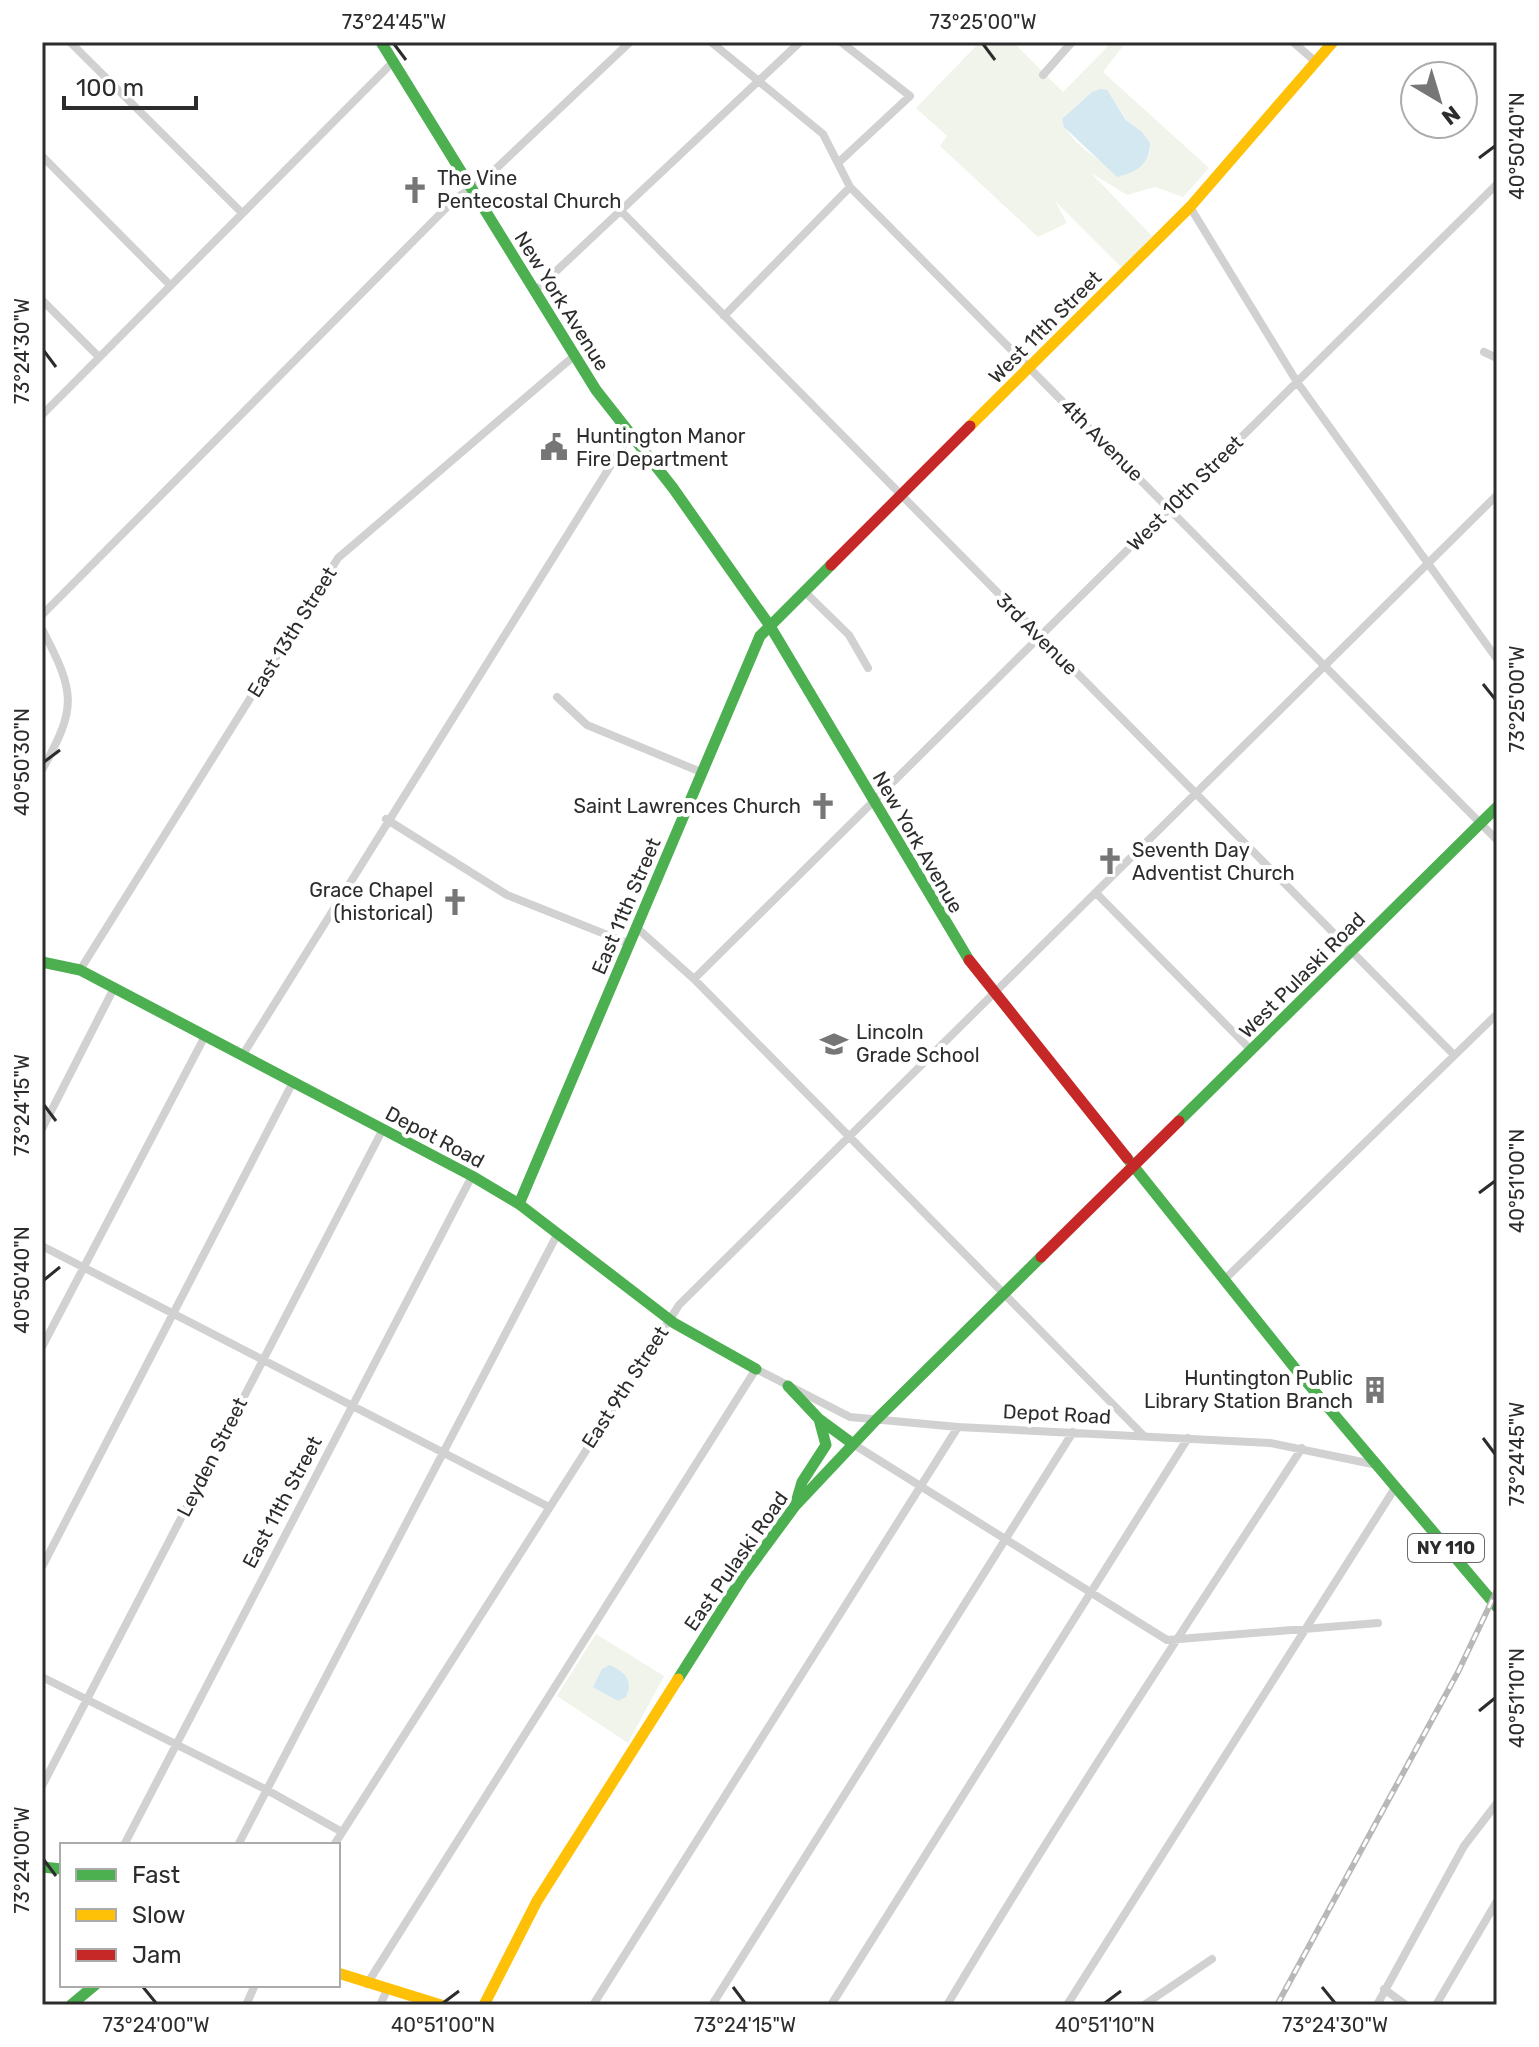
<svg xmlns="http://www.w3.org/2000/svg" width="1539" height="2047" viewBox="0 0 1539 2047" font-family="Rubik,sans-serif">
	<rect width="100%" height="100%" fill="#fff"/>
	<!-- green -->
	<path fill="#f0f4ea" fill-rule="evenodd" d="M980 42H1013L1063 92 1112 42H1126L1103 72 1209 168 1183 197 1155 187 1127 195 1091 173 1152 236 1122 268 1055 201 1067 223 1038 237 940 146 947 136 916 108ZM1092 92C1100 97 1113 101 1119 108 1123 113 1125 119 1130 123 1160 148 1155 159 1123 175 1104 164 1067 142 1062 119Z
		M596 1634 664 1676 628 1743 557 1696Z"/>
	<!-- water -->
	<path fill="#d4e8f2" d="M1101 89 1107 90 1126 120 1142 132 1150 143C1150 165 1136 172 1117 177L1064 127 1062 119 1092 92Z
		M610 1665C626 1673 633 1680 626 1697L618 1701 593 1687 602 1669Z"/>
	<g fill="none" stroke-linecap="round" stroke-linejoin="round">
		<!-- street -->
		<path stroke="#d1d1d1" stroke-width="8" d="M70 42 242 213
			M711 42 823 134 850 187 1497 840
			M1293 42 1316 62
			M1043 75 1072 42
			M42 156 170 285
			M838 163 910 96 841 42
			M1190 207 1297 382 1497 659
			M621 211 1454 1055
			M535 291 800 42
			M42 300 99 357
			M724 316 850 187
			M1484 352 1497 358
			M42 415 393 62
			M806 593 849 635 868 668
			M42 615 456 198 484 180 630 42
			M42 629C76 694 77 707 42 770
			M557 697 587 725 701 772
			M386 819 507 895 630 944
			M1096 893 1251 1050
			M637 928 694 979 1144 1436
			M80 970 338 558 574 356
			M694 979 1497 184
			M242 1056 631 433
			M42 1129 114 988
			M42 1246 549 1507
			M1224 1280 1497 1014
			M42 1347 205 1036
			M853 1444 1167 1640 1378 1623
			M42 1567 293 1082
			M42 1677 267 1790 342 1832
			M42 1786 383 1129
			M124 1845 472 1176
			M238 1845 558 1233
			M334 1845 679 1305 1497 495
			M367 1984 756 1369 850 1417 958 1427 1270 1443 1377 1465
			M1384 1989 1406 2005
			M246 2005 255 1985
			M380 2005 387 1990
			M593 2005 958 1427
			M712 2005 1073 1432
			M831 2005 1188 1438
			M947 2005C1060 1816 1181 1633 1302 1448
			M1067 2005 1395 1488
			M1144 2005 1212 1959
			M1377 2005 1464 1846 1497 1803
			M1436 2005 1497 1901"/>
		<!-- fast -->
		<path stroke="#4caf50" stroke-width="11" d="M381 42 596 390 673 488 770 626 969 960
			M42 962 80 970 472 1176 519 1204 674 1323 756 1369
			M1179 1121 1497 807
			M1127 1158 1294 1367 1497 1607
			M519 1204 760 636 831 565
			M788 1386 819 1419 853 1444
			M795 1506 802 1482 826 1445 819 1419
			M678 1679 742 1578 795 1506 876 1420 1041 1257
			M42 1867 62 1869
			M71 2005 95 1985"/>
		<!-- slow -->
		<path stroke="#ffc107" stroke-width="11" d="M970 426 1190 207 1333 42
			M338 1973 441 2005
			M484 2005 537 1901 678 1679"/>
		<!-- jam -->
		<path stroke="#c62828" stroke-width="11" d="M831 565 970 426
			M969 960 1127 1158
			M1041 1257 1179 1121"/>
		<!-- rail casing -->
		<g stroke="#b8b8b8" stroke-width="6">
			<path id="rail" d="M1277 2005 1458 1672 1497 1590"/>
		</g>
		<!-- rail -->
		<use href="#rail" stroke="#fff" stroke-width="3" stroke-dasharray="9" stroke-linecap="butt"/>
	</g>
	<!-- ticks -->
	<path fill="none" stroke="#2c2c2c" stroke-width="3" d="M394 44 406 60M983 44 995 60M1479 158 1495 146M44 351 56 367M1483 684 1495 699M44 762 60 750M44 1105 56 1121M1479 1193 1495 1181M44 1280 60 1267M1483 1438 1495 1454M1479 1711 1495 1698M44 1860 56 1876M143 1987 156 2003M733 1987 745 2003M1322 1987 1335 2003M443 2003 459 1991M1105 2003 1121 1991"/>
	<!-- icons -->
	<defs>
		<g id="church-bare" transform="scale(2.16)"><path d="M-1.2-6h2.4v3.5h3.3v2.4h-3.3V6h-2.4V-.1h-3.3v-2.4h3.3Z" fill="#767676" stroke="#fff" stroke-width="2.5" paint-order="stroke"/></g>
		<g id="civic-bare" transform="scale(2.16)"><path d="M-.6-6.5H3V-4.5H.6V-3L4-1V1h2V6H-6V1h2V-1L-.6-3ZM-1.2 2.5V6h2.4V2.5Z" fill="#767676" stroke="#fff" stroke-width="2.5" paint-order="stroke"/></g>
		<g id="school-bare" transform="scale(2.16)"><path d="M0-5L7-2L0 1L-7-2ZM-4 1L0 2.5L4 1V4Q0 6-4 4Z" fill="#767676" stroke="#fff" stroke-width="2.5" paint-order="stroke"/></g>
		<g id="building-bare" transform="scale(2.16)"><path d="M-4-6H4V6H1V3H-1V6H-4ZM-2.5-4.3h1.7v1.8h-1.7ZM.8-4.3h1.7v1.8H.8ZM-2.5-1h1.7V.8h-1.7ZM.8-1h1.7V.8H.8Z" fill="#767676" stroke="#fff" stroke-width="2.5" paint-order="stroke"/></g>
	</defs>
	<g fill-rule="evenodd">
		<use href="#church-bare" x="415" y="190"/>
		<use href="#civic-bare" x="554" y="447"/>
		<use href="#church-bare" x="823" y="806"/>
		<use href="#church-bare" x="1110" y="861"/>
		<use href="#church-bare" x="455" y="902"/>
		<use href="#school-bare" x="834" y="1044"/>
		<use href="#building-bare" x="1375" y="1390"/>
	</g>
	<g text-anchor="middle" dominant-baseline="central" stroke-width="8" stroke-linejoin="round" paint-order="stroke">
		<!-- shield labels -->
		<rect fill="#fff" stroke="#6b6b6b" stroke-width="2" x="1408" y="1534" width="76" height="28" rx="6"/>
		<g font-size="18" font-weight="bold" fill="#2c2c2c">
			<text x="1446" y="1548">NY 110</text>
		</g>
		<!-- poi labels -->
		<g font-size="20" fill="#2c2c2c" stroke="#fff" text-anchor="start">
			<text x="437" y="178">The Vine<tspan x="437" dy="23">Pentecostal Church</tspan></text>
			<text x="576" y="436">Huntington Manor<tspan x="576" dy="23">Fire Department</tspan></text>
			<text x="801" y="806" text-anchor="end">Saint Lawrences Church</text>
			<text x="1132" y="850">Seventh Day<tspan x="1132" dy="23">Adventist Church</tspan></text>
			<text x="433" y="890" text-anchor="end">Grace Chapel<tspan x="433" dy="23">(historical)</tspan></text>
			<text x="856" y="1032">Lincoln<tspan x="856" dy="23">Grade School</tspan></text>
			<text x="1353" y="1378" text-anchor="end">Huntington Public<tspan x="1353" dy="23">Library Station Branch</tspan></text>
		</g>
		<!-- street labels -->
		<g font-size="20" fill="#2c2c2c" stroke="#fff">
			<text transform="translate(562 301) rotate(58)">New York Avenue</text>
			<text transform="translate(1045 327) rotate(-45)">West 11th Street</text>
			<text transform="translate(1102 440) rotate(45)">4th Avenue</text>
			<text transform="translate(1185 493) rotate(-45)">West 10th Street</text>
			<text transform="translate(292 632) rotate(-58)">East 13th Street</text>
			<text transform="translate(1037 634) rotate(45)">3rd Avenue</text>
			<text transform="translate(918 842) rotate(60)">New York Avenue</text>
			<text transform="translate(626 906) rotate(-67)">East 11th Street</text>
			<text transform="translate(1302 975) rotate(-45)">West Pulaski Road</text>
			<text transform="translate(435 1137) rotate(28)">Depot Road</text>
			<text transform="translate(625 1387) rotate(-57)">East 9th Street</text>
			<text transform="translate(1057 1414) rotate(3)">Depot Road</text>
			<text transform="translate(212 1457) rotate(-63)">Leyden Street</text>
			<text transform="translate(282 1502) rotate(-62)">East 11th Street</text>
			<text transform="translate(736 1561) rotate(-55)">East Pulaski Road</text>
		</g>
	</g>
	<!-- border -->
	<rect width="1539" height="2047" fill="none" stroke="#ffffff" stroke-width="88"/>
	<!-- legend -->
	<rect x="60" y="1843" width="280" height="144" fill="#ffffff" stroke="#ababab" stroke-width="2"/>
	<rect x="76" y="1869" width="40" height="12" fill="#4caf50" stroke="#ababab" stroke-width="2"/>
	<text x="132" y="1883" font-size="24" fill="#2c2c2c">Fast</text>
	<rect x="76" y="1909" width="40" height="12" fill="#ffc107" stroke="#ababab" stroke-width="2"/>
	<text x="132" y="1923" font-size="24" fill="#2c2c2c">Slow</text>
	<rect x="76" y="1949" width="40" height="12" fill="#c62828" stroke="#ababab" stroke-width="2"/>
	<text x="132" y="1963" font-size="24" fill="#2c2c2c">Jam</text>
	<!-- north arrow -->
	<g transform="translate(1439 100) rotate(142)"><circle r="38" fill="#ffffff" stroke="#ababab" stroke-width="2"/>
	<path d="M0-6L14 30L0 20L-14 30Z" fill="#767676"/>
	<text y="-12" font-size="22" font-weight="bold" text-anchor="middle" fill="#2c2c2c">N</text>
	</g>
	<!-- scale -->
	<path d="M64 96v12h132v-12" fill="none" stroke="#2c2c2c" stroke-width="4"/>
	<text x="76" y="96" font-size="24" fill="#2c2c2c" stroke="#ffffff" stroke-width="6" paint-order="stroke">100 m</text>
	<rect x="44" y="44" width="1451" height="1959" fill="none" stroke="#2c2c2c" stroke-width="3"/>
	<g font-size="20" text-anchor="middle" fill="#2c2c2c">
		<text x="394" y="29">73°24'45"W</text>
		<text x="983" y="29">73°25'00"W</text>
		<text transform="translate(1517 146) rotate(-90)" y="7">40°50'40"N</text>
		<text transform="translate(22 351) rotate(-90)" y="7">73°24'30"W</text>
		<text transform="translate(1517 699) rotate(-90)" y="7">73°25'00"W</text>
		<text transform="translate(22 762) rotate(-90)" y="7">40°50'30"N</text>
		<text transform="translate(22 1105) rotate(-90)" y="7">73°24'15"W</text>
		<text transform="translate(1517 1181) rotate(-90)" y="7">40°51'00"N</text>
		<text transform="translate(22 1280) rotate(-90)" y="7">40°50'40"N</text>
		<text transform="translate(1517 1454) rotate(-90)" y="7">73°24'45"W</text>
		<text transform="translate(1517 1698) rotate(-90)" y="7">40°51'10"N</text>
		<text transform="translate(22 1860) rotate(-90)" y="7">73°24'00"W</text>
		<text x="156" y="2032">73°24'00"W</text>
		<text x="443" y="2032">40°51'00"N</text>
		<text x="745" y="2032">73°24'15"W</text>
		<text x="1105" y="2032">40°51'10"N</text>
		<text x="1335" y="2032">73°24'30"W</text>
	</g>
</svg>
